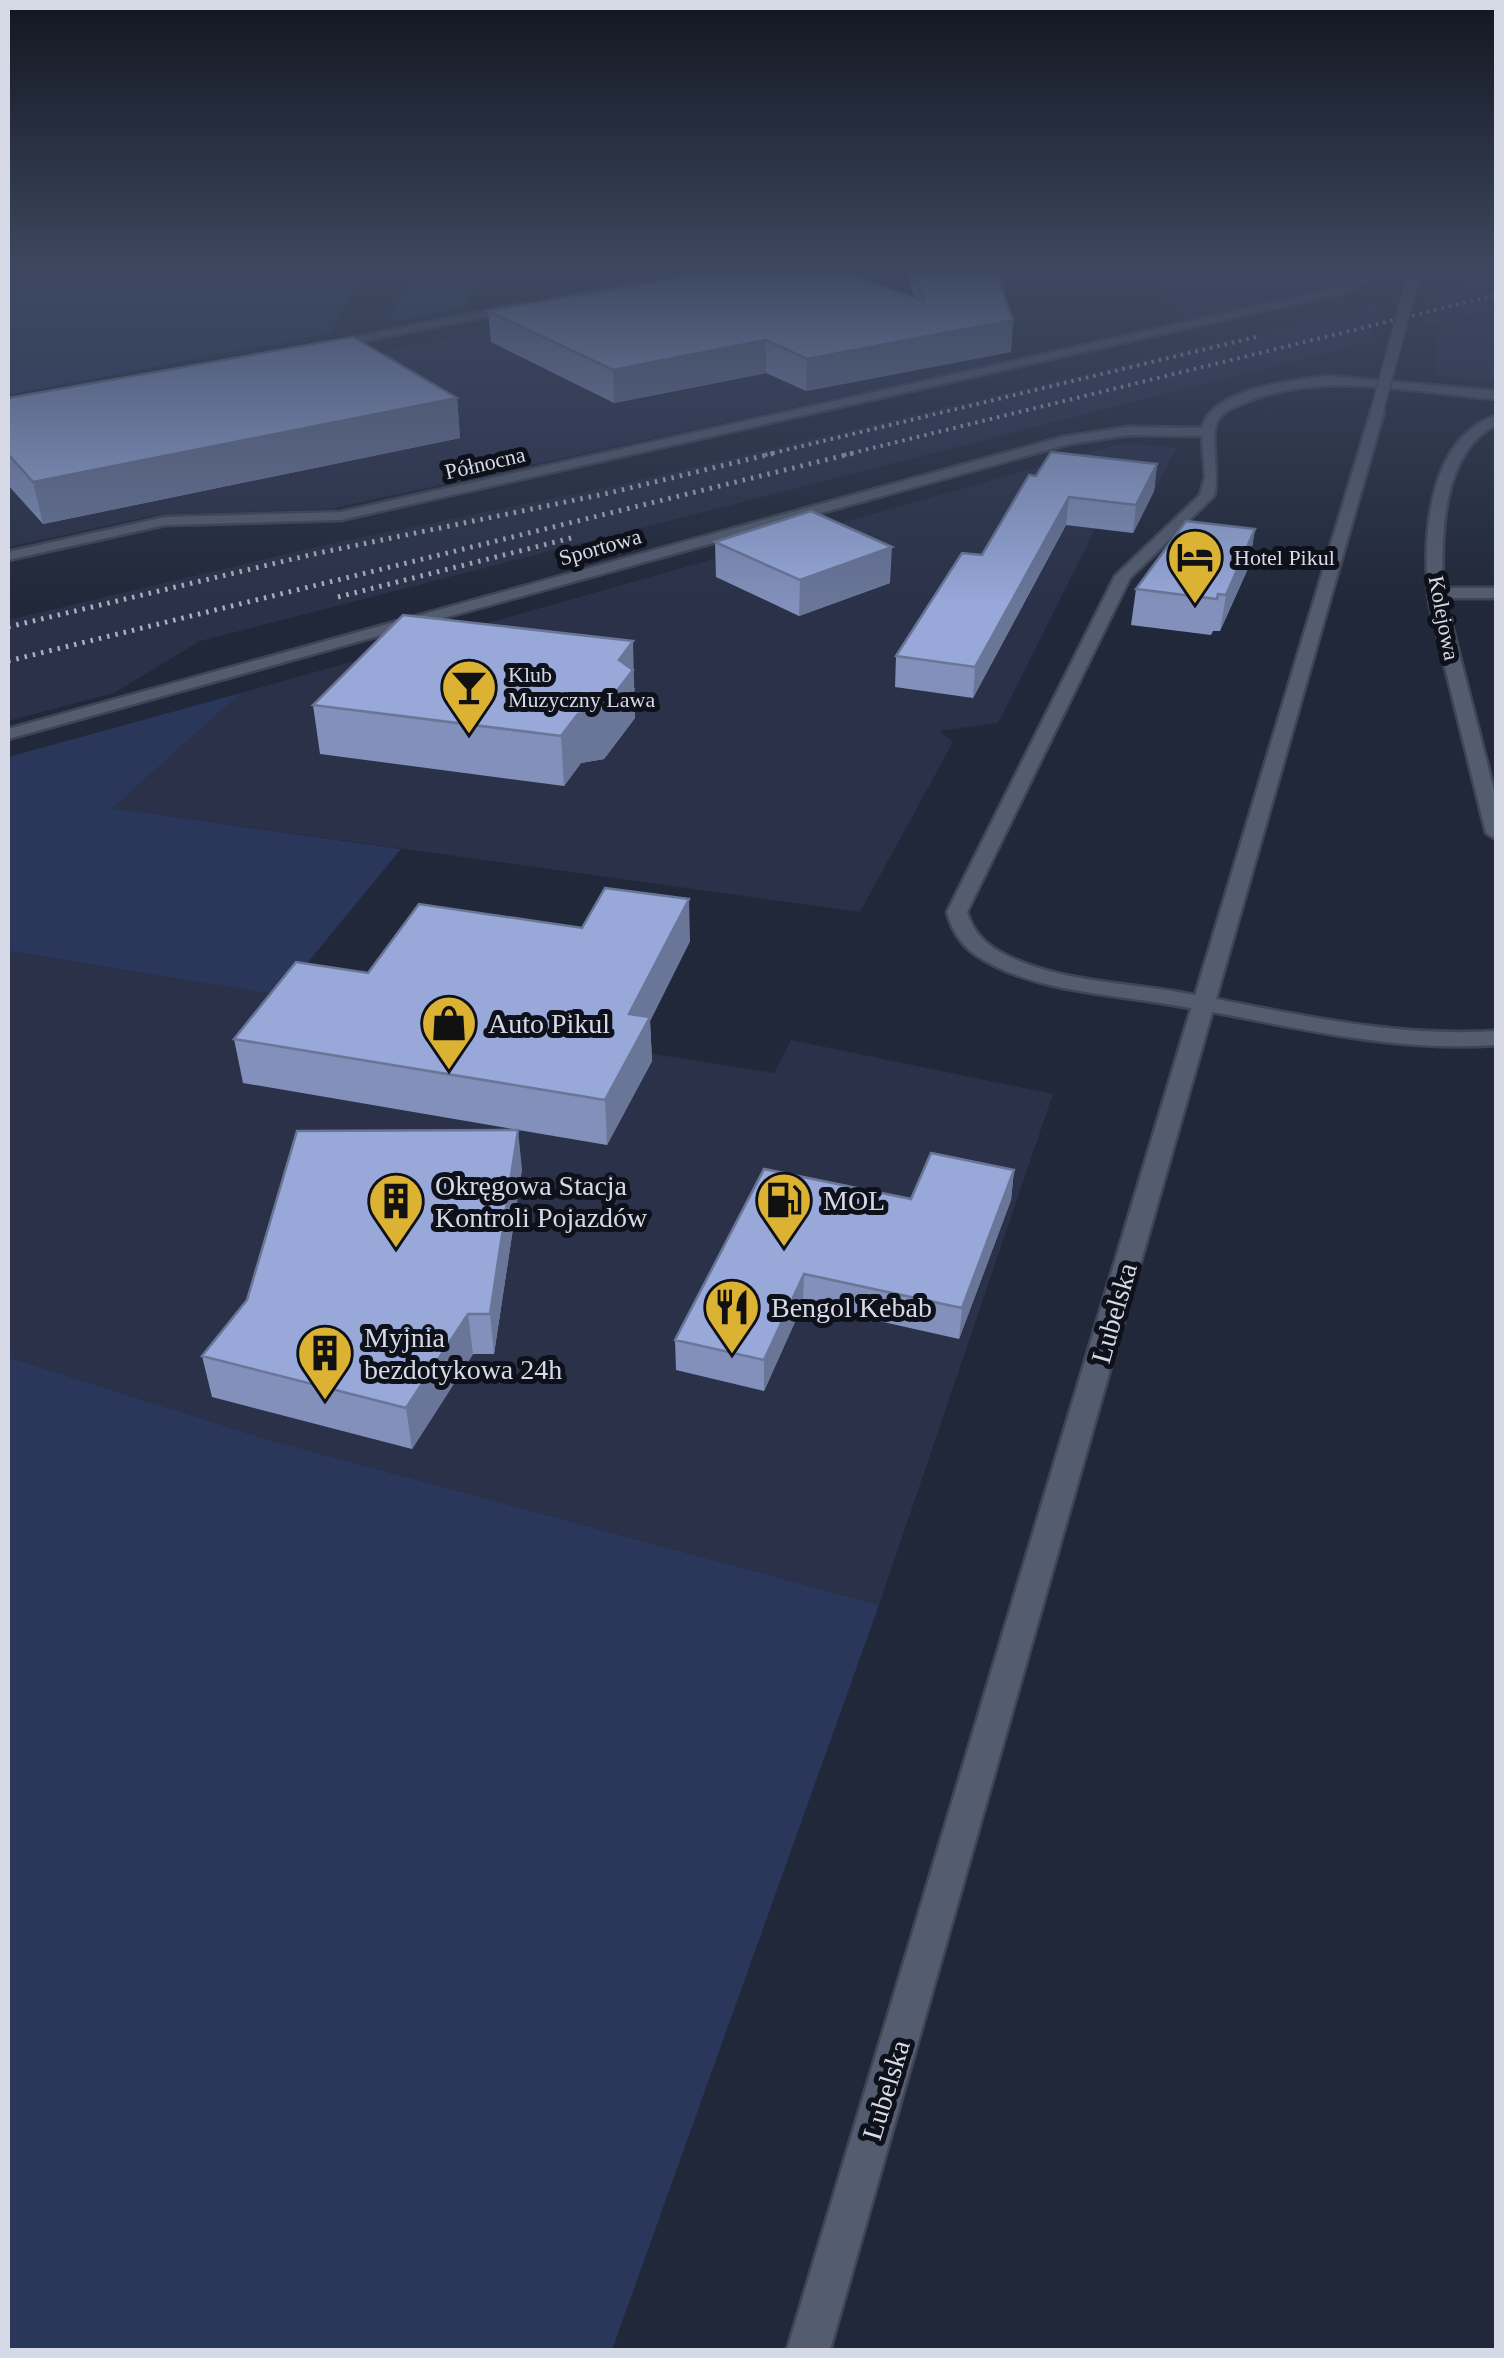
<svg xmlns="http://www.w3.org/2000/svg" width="1504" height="2358" viewBox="0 0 1504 2358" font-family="'Times New Roman',serif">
	<rect width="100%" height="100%" fill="#21283a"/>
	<!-- built -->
	<path fill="#2a3149" d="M1149 274H1340L1336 286 1179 322Z
		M1496 274V310L1424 326 1432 291Z
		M791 275 1006 361 329 509 156 515 8 547V421Z
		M1383 303 1371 341 200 641 114 693 8 721V620L320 546 622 484Z
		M1496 315V382L1435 376 1439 327Z
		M1123 443 1176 448 1134 533 1095 529 998 723 939 731 953 742 860 912 110 808 241 693Z
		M8 951 774 1073 791 1040 1053 1094 879 1605 266 1439 8 1357Z"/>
	<!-- green -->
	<path fill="#2a365a" d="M8 274H363L330 333 8 395Z
		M412 274H479L466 307 389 322Z
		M241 693 112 808 401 849 281 995 8 951V757Z
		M8 1357 266 1439 879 1605 612 2350H8Z"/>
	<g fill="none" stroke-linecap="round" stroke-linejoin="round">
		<!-- minor casing -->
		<g stroke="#404554" stroke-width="5">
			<path id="minor" d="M677 274H697L559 302 553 299Z
				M1365 274H1377L1347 292 341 520 165 525 8 560V552L165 517 341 512 1343 287Z
				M520 304 524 309 324 349 318 345Z
				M1326 376 1496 391V399C1413 393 1323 369 1244 403 1235 407 1223 411 1218 420 1209 435 1220 475 1214 496L1130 578 967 912C973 931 983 942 1000 952 1053 981 1120 982 1178 992 1285 1011 1387 1038 1496 1031V1045C1386 1053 1281 1023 1173 1005 1112 994 1037 992 982 959 964 949 952 932 947 912L1115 576 1200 495 1205 477 1202 436 1128 435 1069 444 8 739V729L1063 437 1128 427 1202 428C1212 388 1292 381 1326 376Z
				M1496 416V425C1442 452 1441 534 1443 588H1496V598H1445L1496 798V839L1486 833 1430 606C1421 546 1426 438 1496 416Z"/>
		</g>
		<!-- secondary casing -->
		<g stroke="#404554" stroke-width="5">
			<path id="secondary" d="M1372 408 1384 411 830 2350H787Z"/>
		</g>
		<!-- minor -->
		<use href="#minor" fill="#545c70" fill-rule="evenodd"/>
		<!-- secondary -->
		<use href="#secondary" fill="#545c70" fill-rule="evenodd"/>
		<!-- rail-far1 -->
		<path stroke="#a9afbc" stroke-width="4" stroke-dasharray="2.5 5" stroke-linecap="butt" d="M765 455 1260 336
			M844 455 1496 295"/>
		<!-- rail -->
		<path stroke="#a9afbc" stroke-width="5" stroke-dasharray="2.5 6" stroke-linecap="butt" d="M338 597 575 537
			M8 627 314 554 609 493 775 453
			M8 661 854 453"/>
		<!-- secondary-bridge casing -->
		<g stroke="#404554" stroke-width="15" stroke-linecap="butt">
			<path id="secondary-bridge" d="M1377 411 1414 274"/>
		</g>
		<!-- secondary-bridge -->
		<use href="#secondary-bridge" stroke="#545c70" stroke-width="12"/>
	</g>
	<!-- wall -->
	<path fill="#8290bb" d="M908 274H996L1013 320 1011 352 806 391 766 373 614 403 491 342 488 311 914 299Z
		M8 398H457L460 438 43 524 8 485Z
		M1157 464 1154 491 1133 533 1066 525 973 698 895 687 896 656 982 555 1036 476Z
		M715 542 890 583 799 616 716 577Z
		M1250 564 1220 631H1213L1211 635 1131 625 1136 589Z
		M635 688 634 691 635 718 604 759 581 763 564 786 320 754 313 705Z
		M582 928 690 941 650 1021 652 1061 607 1145 243 1083 234 1039 368 973Z
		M522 1169 494 1354H473L412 1449 212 1397 202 1356Z
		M1014 1170 1011 1200 959 1339 803 1304 764 1391 676 1370 675 1340 911 1199Z"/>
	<!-- shaded-wall -->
	<path fill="#6a7698" d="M1013 320 1011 352 806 391 807 359Z
		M766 340V373L614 403 613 370Z
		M457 398 460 438 43 524 33 482Z
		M1157 464 1154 491 1133 533 1136 505Z
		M1069 497 1066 525 973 698 975 667Z
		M1255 529 1250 564 1220 631 1226 595Z
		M892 547 890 583 799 616 800 580Z
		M633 641 635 718 604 759 581 763 564 786 561 736Z
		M689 899 690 941 650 1021 652 1061 607 1145 605 1100 629 1014Z
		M518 1130 522 1169 494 1354 490 1314Z
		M1014 1170 1011 1200 959 1339 962 1308Z
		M804 1274 803 1304 764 1391V1360Z
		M468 1314 473 1354 412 1449 406 1408Z"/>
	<!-- building -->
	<path fill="#97a8d9" stroke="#6a7698" stroke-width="2.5" d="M701 274H850L924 302 917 274H996L1013 320 807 359 766 340 613 370 488 311Z
		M353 337 457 398 33 482 8 454V398Z
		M1051 452 1157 464 1136 505 1069 497 975 667 896 656 962 553 982 555 1029 475 1036 476Z
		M811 511 892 547 800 580 715 542Z
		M1186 521 1255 529 1226 595 1218 594 1217 599 1136 589Z
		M403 615 633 641 619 660 633 670 602 710 578 714 561 736 313 705Z
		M605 888 689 899 629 1014 650 1017 605 1100 234 1039 296 962 368 973 419 904 582 928Z
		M518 1130 490 1314H468L406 1408 202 1356 247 1300 297 1131Z
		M931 1153 1014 1170 962 1308 804 1274 764 1360 675 1340 764 1169 911 1199Z"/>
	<!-- sky -->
	<linearGradient id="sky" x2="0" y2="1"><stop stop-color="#121620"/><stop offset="0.45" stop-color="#3d4860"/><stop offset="1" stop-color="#3d4860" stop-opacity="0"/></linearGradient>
	<rect width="1504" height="604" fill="url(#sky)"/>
	<!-- icons -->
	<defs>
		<g id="hotel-pin" transform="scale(2.875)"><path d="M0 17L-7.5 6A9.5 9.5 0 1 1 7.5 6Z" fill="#dcb233" stroke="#0e1119"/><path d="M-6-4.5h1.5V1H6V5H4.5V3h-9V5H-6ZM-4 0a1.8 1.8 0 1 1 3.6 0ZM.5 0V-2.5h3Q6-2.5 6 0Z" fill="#111"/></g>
		<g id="bar-pin" transform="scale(2.875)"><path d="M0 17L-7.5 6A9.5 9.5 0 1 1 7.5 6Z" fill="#dcb233" stroke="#0e1119"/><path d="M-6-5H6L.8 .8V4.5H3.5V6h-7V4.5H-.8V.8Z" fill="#111"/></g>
		<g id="shop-pin" transform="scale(2.875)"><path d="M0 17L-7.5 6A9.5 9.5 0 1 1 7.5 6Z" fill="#dcb233" stroke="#0e1119"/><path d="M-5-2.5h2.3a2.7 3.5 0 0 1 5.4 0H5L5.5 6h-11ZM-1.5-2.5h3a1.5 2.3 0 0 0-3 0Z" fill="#111"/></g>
		<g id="fuel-pin" transform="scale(2.875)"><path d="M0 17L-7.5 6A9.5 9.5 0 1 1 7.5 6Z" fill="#dcb233" stroke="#0e1119"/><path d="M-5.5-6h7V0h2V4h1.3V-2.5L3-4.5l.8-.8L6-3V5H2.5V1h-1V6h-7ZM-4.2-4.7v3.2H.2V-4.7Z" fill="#111"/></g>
		<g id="building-pin" transform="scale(2.875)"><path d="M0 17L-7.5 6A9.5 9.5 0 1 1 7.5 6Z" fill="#dcb233" stroke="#0e1119"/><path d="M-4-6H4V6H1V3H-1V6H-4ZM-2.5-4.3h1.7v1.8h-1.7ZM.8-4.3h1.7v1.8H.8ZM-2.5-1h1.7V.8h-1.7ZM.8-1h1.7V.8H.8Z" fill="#111"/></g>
		<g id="restaurant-pin" transform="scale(2.875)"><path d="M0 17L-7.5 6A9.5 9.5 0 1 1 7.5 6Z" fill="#dcb233" stroke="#0e1119"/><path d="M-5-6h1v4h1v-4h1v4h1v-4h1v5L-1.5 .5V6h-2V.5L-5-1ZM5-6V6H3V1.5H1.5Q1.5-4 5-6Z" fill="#111"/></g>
	</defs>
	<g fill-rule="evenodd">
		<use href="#hotel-pin" x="1195" y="557"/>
		<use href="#bar-pin" x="469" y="687"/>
		<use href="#shop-pin" x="449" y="1023"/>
		<use href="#fuel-pin" x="784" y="1200"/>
		<use href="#building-pin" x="396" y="1201"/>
		<use href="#restaurant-pin" x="732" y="1307"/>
		<use href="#building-pin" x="325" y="1353"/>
	</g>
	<g text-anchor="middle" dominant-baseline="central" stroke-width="10" stroke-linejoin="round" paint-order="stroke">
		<!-- far-street labels -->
		<g font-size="22" fill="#d5dae6" stroke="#0e1119">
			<text transform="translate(485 463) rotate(-13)">Północna</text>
			<text transform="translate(600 547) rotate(-16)">Sportowa</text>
			<text transform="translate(1444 618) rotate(79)">Kolejowa</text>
		</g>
		<!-- far-poi labels -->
		<g font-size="22" fill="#d5dae6" stroke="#0e1119" text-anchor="start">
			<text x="1234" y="557">Hotel Pikul</text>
			<text x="508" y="674">Klub<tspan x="508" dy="25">Muzyczny Lawa</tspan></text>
		</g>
		<!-- poi labels -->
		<g font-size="28" fill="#d5dae6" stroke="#0e1119" text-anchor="start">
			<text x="488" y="1023">Auto Pikul</text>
			<text x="435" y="1185">Okręgowa Stacja<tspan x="435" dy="32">Kontroli Pojazdów</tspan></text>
			<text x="823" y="1200">MOL</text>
			<text x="771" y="1307">Bengol Kebab</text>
			<text x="364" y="1337">Myjnia<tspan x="364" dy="32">bezdotykowa 24h</tspan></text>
		</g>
		<!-- street labels -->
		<g font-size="28" fill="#d5dae6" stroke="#0e1119">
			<text transform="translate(1114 1313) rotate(-74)">Lubelska</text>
			<text transform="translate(886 2090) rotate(-73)">Lubelska</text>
		</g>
	</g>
	<!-- border -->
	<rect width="1504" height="2358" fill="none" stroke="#d5dae6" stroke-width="20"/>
</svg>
